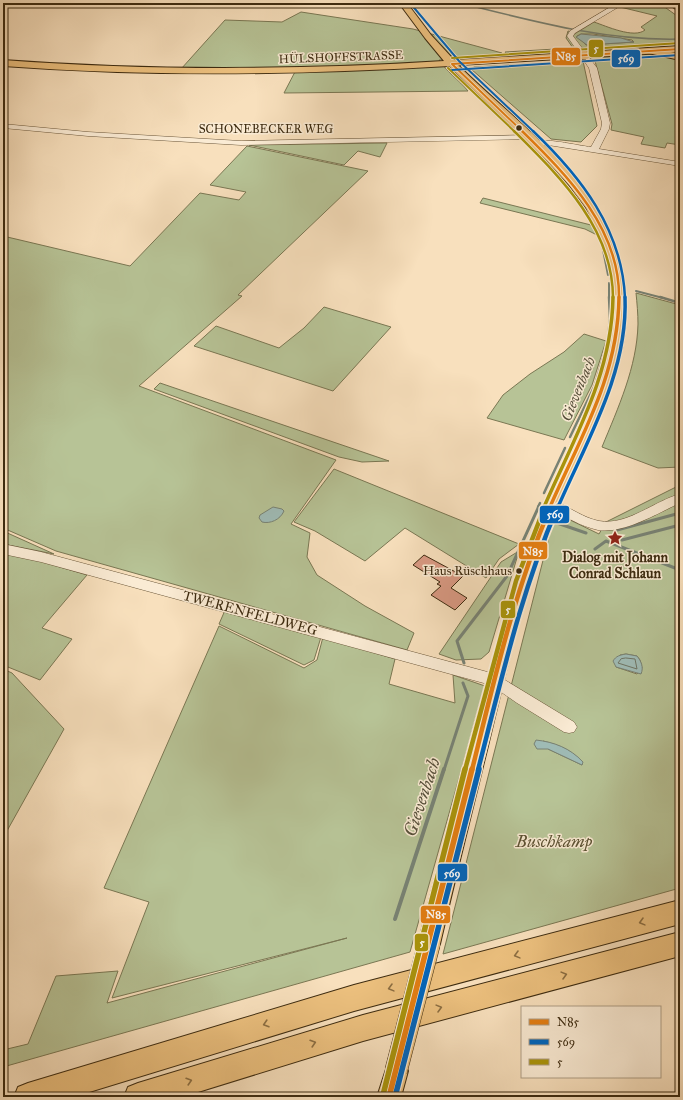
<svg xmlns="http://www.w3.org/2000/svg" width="683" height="1100" viewBox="0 0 683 1100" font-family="'IM FELL Great Primer',serif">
	<rect width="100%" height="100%" fill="#f8e0bd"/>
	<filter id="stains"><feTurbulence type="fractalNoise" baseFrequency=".005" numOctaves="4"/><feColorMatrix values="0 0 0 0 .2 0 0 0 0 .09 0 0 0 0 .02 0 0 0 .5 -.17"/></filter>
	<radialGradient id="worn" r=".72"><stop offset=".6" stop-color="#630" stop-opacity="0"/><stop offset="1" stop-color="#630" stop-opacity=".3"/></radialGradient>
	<!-- green -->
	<path fill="#b7c396" stroke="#7a7753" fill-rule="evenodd" d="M627 3H659L680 18V47L584 53 571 36 594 22C606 26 634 39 645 30L641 27 657 16 620 7ZM581 34H593L632 40 634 42 586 45 577 36Z
		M301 12 413 29 502 53 504 56 439 60C446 71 459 80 468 91L284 93 297 68 181 69 225 20 282 22Z
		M568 31 572 32 575 48 580 53 508 56 505 52 573 48 566 38Z
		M656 53 676 57 680 60V145L667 143 665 148 641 144 644 137 611 130 612 124 595 61 587 57Z
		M583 61 597 126 581 142 551 139 471 69 474 67Z
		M387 143 380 157 358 151 344 165 249 145Z
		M247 146 368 171 238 295 242 296 139 386 336 460 291 524 310 533 307 557 317 575 365 606 414 633 407 650 56 551 3 528V236L130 266 200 193 239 200 246 192 210 185Z
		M483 198 591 225 597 235 585 229 480 203Z
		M636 293 680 305V467L658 468 602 447C618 408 637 367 638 324 638 314 637 303 636 293Z
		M324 307 391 327 333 391 194 346 216 326 279 348 304 328Z
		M584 334 606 341 592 385 564 440 487 418 503 395 530 374 564 352Z
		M160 383 389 461 362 462 339 457 154 389Z
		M334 469 519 544 499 559 486 578 405 528 365 561 315 531 294 522Z
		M680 485V888L443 954 554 517 568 519 599 534 606 522ZM626 654 637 656 640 660 642 668 637 674 616 667 620 655ZM543 741C559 745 571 750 582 762V765L548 749Z
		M3 531 54 554 3 544Z
		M519 551 489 652 481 659 456 660 439 654 501 562Z
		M3 552 40 561 87 575 42 628 72 639 40 680 3 665Z
		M226 608 321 637 314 660 304 665 219 624Z
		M219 626 304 668 317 660 323 637 395 659 389 684 455 703 453 675 485 686 410 952 3 1067V1050L28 1044 56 976 118 971 107 1003 347 938 112 998 149 902 104 888Z
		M3 669 12 673 64 729 3 838Z"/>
	<!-- water -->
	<path fill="#9fbcb7" stroke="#788274" d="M581 34 621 38 634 42 587 45 576 37Z
		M273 507 282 509 284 511C280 520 270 524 262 522L259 518 260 515Z
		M626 654 637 656C641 661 644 667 641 674L616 667 613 661C616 656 620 655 626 654Z
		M536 740C554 742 570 748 583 762L582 765 548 749H537L534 744Z"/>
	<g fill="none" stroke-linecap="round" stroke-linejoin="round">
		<!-- shore -->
		<path stroke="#6e7464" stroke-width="1" d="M626 658 635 659 637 669 618 663 621 659Z"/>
		<!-- stream-far4 -->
		<path stroke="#788274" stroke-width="1.5" d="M460 3C533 21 604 41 680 39
			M455 74 514 132"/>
		<!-- stream-far3 -->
		<path stroke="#788274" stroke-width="2" d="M513 131 515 133
			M530 145 561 178 584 208
			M587 214 601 240 608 275
			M609 283V298
			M636 291 663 298"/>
		<!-- stream-far2 -->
		<path stroke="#788274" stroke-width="2.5" d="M660 297 680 303
			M608 338 610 319 609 297
			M570 437 595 385 606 348
			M544 493 565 448
			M538 507 540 503"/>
		<!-- stream-far1 -->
		<path stroke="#788274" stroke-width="3" d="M617 530 680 513
			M622 540 680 525
			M595 549 606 541 680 570
			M542 553 551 524 557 523 586 533
			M464 663 457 641 507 576 539 506
			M444 770 468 696 463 683"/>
		<!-- stream -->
		<path stroke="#788274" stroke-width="4" d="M395 919 444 769"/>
	</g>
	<!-- building -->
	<path fill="#da9a84" stroke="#3d2b10" d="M424 555 463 576 451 588 467 598 455 610 431 595 441 586 437 584 440 582 413 565Z"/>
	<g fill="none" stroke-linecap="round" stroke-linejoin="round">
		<!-- minor casing -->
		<g stroke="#6c583b" stroke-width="1">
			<path id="minor" d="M617 3H625L575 33 573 36 597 68 610 123 609 129 599 149 680 162V166L548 145H535L531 143C540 136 579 146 591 147L601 129 602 123 589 68 567 36 570 31Z
				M3 124 88 132 241 141 528 135 532 137 528 139 241 145 88 136 3 128Z
				M680 494V503C658 513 624 534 598 530 580 526 564 516 548 507L546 504 548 501 552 500 556 501C570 508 584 518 599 521 627 526 654 501 680 494Z
				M3 544 41 552 495 674 574 722 577 727 574 732 569 733 564 732 517 703 491 685 41 562 3 554Z"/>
		</g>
		<!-- major casing -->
		<g stroke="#3d2b10" stroke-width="2">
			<path id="major" d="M399 3H407L431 35 454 60 680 46V52L458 65C513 120 590 172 615 248 627 281 629 315 622 349 614 382 600 413 586 444 568 483 551 522 537 562 517 623 502 687 487 750 471 815 455 879 440 944L437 952 429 955 421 952 418 944 475 723 511 593 536 523 596 388 609 349 613 321V292L608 263 599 235 586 208 569 185 548 162 449 66C299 75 153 77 3 66V60C151 71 297 70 444 61L425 38Z
				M396 1059 404 1063 408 1071 401 1097H377L388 1063Z"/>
		</g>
		<!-- highway casing -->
		<g stroke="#3d2b10" stroke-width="2">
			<path id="highway" d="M667 3H677L680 5V12Z
				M651 48 680 54V60L648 53 646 51 648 49Z
				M680 900V924L354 1011 73 1097H14L18 1087 28 1083 354 985Z
				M680 932V956L363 1041 182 1097H124L128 1087 138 1083 363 1015Z"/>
		</g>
		<!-- minor -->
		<use href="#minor" fill="#faebd4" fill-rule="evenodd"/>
		<!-- major -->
		<use href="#major" fill="#ecc07e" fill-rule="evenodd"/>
		<!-- highway -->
		<use href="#highway" fill="#ecc07e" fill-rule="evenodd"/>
		<!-- major-bridge-far1 casing -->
		<g stroke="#3d2b10" stroke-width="10" stroke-linecap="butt">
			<path id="major-bridge-far1" d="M582 55H586"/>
		</g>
		<!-- major-bridge casing -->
		<g stroke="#3d2b10" stroke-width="23" stroke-linecap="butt">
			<path id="major-bridge" d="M396 1071 429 944"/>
		</g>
		<!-- major-bridge-far1 -->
		<use href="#major-bridge-far1" stroke="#ecc07e" stroke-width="8"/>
		<!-- major-bridge -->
		<use href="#major-bridge" stroke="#ecc07e" stroke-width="22"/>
		<!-- bus-1-far4 casing -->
		<g stroke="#faebd4" stroke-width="3.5">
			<path id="bus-1-far4" d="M452 64 680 49
				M452 64 523 132"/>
		</g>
		<!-- bus-1-far3 casing -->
		<g stroke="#faebd4" stroke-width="4.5">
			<path id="bus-1-far3" d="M522 131C568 176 620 229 619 298"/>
		</g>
		<!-- bus-1-far2 casing -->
		<g stroke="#faebd4" stroke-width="6">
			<path id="bus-1-far2" d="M550 507C581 436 618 377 619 297"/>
		</g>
		<!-- bus-1-far1 casing -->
		<g stroke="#faebd4" stroke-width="8">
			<path id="bus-1-far1" d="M472 770C494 681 514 591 551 506"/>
		</g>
		<!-- bus-1 casing -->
		<g stroke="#faebd4" stroke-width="8">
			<path id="bus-1" d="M389 1097 472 769"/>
		</g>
		<!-- bus-2-far4 casing -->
		<g stroke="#faebd4" stroke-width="3.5">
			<path id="bus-2-far4" d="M410 3 459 61 534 132
				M452 70 680 55"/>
		</g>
		<!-- bus-2-far3 casing -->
		<g stroke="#faebd4" stroke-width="4.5">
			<path id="bus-2-far3" d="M533 131C581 177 622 229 625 298"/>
		</g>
		<!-- bus-2-far2 casing -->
		<g stroke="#faebd4" stroke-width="6">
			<path id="bus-2-far2" d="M558 507C587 440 628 373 625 297"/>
		</g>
		<!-- bus-2-far1 casing -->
		<g stroke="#faebd4" stroke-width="8">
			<path id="bus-2-far1" d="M478 770C501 681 521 591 558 506"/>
		</g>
		<!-- bus-2 casing -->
		<g stroke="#faebd4" stroke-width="8">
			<path id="bus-2" d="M395 1097 479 769"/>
		</g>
		<!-- bus-3-far4 casing -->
		<g stroke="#faebd4" stroke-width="3.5">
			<path id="bus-3-far4" d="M452 58 680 43
				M448 68 515 132"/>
		</g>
		<!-- bus-3-far3 casing -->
		<g stroke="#faebd4" stroke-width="4.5">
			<path id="bus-3-far3" d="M514 131C560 177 613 228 613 298"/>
		</g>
		<!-- bus-3-far2 casing -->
		<g stroke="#faebd4" stroke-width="6">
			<path id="bus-3-far2" d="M544 507C574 438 612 375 613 297"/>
		</g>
		<!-- bus-3-far1 casing -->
		<g stroke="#faebd4" stroke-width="8">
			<path id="bus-3-far1" d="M465 770 516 581 545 506"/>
		</g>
		<!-- bus-3 casing -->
		<g stroke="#faebd4" stroke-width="8">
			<path id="bus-3" d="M383 1095 465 769"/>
		</g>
		<!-- bus-1-far4 -->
		<use href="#bus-1-far4" stroke="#e47e12" stroke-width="2"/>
		<!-- bus-1-far3 -->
		<use href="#bus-1-far3" stroke="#e47e12" stroke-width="2.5"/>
		<!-- bus-1-far2 -->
		<use href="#bus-1-far2" stroke="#e47e12" stroke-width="3.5"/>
		<!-- bus-1-far1 -->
		<use href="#bus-1-far1" stroke="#e47e12" stroke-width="4.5"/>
		<!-- bus-1 -->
		<use href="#bus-1" stroke="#e47e12" stroke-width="5.5"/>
		<!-- bus-2-far4 -->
		<use href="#bus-2-far4" stroke="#0065bd" stroke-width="2"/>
		<!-- bus-2-far3 -->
		<use href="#bus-2-far3" stroke="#0065bd" stroke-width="2.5"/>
		<!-- bus-2-far2 -->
		<use href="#bus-2-far2" stroke="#0065bd" stroke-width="3.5"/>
		<!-- bus-2-far1 -->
		<use href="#bus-2-far1" stroke="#0065bd" stroke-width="4.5"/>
		<!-- bus-2 -->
		<use href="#bus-2" stroke="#0065bd" stroke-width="5.5"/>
		<!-- bus-3-far4 -->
		<use href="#bus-3-far4" stroke="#a9930b" stroke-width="2"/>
		<!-- bus-3-far3 -->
		<use href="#bus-3-far3" stroke="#a9930b" stroke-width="2.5"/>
		<!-- bus-3-far2 -->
		<use href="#bus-3-far2" stroke="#a9930b" stroke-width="3.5"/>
		<!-- bus-3-far1 -->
		<use href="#bus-3-far1" stroke="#a9930b" stroke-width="4.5"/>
		<!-- bus-3 -->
		<use href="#bus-3" stroke="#a9930b" stroke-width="5.5"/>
	</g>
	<!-- one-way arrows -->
	<defs><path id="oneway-chevron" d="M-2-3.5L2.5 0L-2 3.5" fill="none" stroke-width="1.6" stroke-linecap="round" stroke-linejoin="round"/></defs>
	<g stroke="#8c6e42">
		<use href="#oneway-chevron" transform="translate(642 922) rotate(165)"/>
		<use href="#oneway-chevron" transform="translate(517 955) rotate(165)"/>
		<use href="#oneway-chevron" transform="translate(564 975) rotate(-15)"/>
		<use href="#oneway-chevron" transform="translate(391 988) rotate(165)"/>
		<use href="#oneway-chevron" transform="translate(439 1008) rotate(-15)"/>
		<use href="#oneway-chevron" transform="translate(266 1024) rotate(163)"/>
		<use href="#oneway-chevron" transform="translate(313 1043) rotate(-17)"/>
		<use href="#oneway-chevron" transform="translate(189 1081) rotate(-17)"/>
	</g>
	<!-- icons -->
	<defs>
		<g id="sight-bare" transform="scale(1.2)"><path d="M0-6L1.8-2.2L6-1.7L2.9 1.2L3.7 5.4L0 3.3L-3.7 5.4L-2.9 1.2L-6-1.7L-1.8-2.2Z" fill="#8f2418" stroke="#faebd4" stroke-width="2.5" paint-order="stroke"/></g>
	</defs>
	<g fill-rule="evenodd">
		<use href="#sight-bare" x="615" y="538"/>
	</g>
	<!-- markers -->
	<g fill="#3d2b10" stroke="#faebd4" stroke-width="1.5">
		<circle cx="519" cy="128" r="3.5"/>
		<circle cx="519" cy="571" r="3.5"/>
	</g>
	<g text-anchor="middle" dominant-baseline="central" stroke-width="3" stroke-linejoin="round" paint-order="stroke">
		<!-- far-street labels -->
		<g font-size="12" fill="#3d2b10" stroke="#faebd4">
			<text transform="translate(341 57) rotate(-2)">HÜLSHOFFSTRASSE</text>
			<text x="266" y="129">SCHONEBECKER WEG</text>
		</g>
		<!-- bus labels -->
		<g font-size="13" fill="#3d2b10" stroke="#faebd4" text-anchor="end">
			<text x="512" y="571">Haus Rüschhaus</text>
		</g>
		<!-- poi labels -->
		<g font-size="14" font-weight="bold" fill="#3d2b10" stroke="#faebd4">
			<text x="615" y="557">Dialog mit Johann<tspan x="615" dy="16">Conrad Schlaun</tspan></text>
		</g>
		<!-- street labels -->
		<g font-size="14" fill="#3d2b10" stroke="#faebd4">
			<text transform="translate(250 613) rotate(15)">TWERENFELDWEG</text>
		</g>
		<!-- water labels -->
		<g font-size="15" font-style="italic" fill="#564f3a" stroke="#faebd4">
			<text transform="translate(578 389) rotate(-68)">Gievenbach</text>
		</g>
		<!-- near-park labels -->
		<g font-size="17" font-style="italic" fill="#5c5132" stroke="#faebd4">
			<text x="554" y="841">Buschkamp</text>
		</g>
		<!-- near-water labels -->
		<g font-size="18" font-style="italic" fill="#564f3a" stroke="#faebd4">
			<text transform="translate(422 797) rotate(-72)">Gievenbach</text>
		</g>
	</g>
	<g stroke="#faebd4" stroke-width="1.5">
		<rect x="588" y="39" width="16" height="19" rx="4" fill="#a9930b"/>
		<rect x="551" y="47" width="30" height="19" rx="4" fill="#e47e12"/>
		<rect x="611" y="49" width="30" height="19" rx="4" fill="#0065bd"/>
		<rect x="539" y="505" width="31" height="19" rx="4" fill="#0065bd"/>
		<rect x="518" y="541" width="30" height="19" rx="4" fill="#e47e12"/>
		<rect x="500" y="600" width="16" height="19" rx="4" fill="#a9930b"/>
		<rect x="437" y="863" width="31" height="19" rx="4" fill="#0065bd"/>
		<rect x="420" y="905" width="31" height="19" rx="4" fill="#e47e12"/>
		<rect x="414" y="933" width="15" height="19" rx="4" fill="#a9930b"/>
	</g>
	<g font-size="11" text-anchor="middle" font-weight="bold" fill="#fff">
		<text x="596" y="52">5</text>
		<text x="566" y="60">N85</text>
		<text x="626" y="62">569</text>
		<text x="555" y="518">569</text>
		<text x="533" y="555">N85</text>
		<text x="508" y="613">5</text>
		<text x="452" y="877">569</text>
		<text x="436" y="918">N85</text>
		<text x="422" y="946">5</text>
	</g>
	<!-- margin -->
	<rect width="683" height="1100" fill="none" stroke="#f8e0bd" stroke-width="16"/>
	<rect x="4" y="4" width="675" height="1092" fill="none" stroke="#3d2b10" stroke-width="2"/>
	<rect x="8" y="8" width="667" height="1084" fill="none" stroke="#3d2b10"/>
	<!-- legend -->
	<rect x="521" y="1006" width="140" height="72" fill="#faebd4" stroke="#ae9e86"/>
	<rect x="529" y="1019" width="20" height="6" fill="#e47e12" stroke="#ae9e86"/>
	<text x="557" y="1026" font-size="12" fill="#3d2b10">N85</text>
	<rect x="529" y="1039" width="20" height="6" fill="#0065bd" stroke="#ae9e86"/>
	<text x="557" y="1046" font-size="12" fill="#3d2b10">569</text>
	<rect x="529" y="1059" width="20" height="6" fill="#a9930b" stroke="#ae9e86"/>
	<text x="557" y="1066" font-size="12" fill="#3d2b10">5</text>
	<rect width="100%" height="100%" filter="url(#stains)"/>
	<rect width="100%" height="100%" fill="url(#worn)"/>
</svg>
